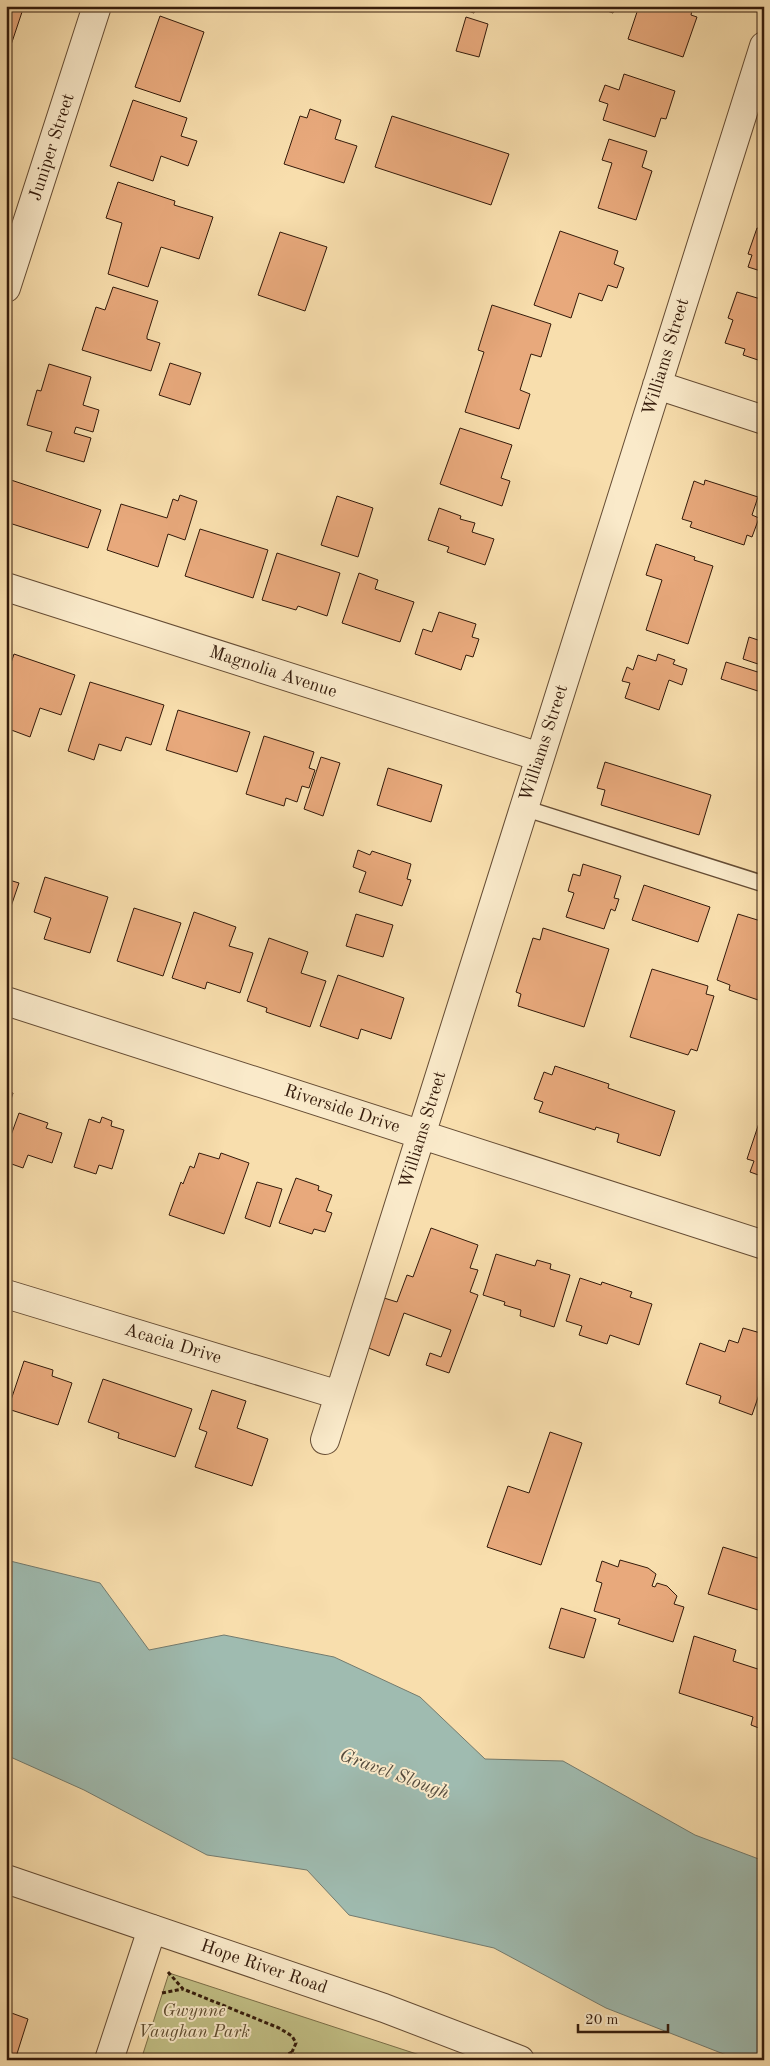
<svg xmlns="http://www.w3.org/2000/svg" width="770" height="2066" viewBox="0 0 770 2066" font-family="'Old Standard TT',serif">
	<rect width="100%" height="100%" fill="#f8dead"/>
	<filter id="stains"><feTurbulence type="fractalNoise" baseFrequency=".004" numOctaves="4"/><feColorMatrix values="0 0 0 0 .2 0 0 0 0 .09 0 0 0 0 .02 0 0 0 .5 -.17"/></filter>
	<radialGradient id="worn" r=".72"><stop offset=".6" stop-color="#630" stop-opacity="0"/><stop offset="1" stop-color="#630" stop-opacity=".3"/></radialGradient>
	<!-- green -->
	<path fill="#c2c086" stroke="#7b6e48" d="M169 1973 435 2060H141Z"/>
	<!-- water -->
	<path fill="#9fbbb0" stroke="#747b6e" d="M6 1560 100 1583 149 1650 224 1635 334 1657 420 1697 485 1759 563 1761 695 1835 764 1861V2060H739L606 2008 494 1948 349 1915 307 1870 207 1855 84 1790 6 1755Z"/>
	<!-- building -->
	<path fill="#e8a97c" stroke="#341b0b" d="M6 6H24L7 57 6 56Z
		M451 6H476L474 13Z
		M592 6H616L613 13Z
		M639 6H693L691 15 697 17 683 57 628 39Z
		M160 16 204 32 180 102 135 87Z
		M466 17 488 24 479 57 456 51Z
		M624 74 675 91 666 119 661 118 655 137 603 120 608 104 599 101 605 85 619 90Z
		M133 100 187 118 181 136 197 141 188 166 161 156 153 181 110 166Z
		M310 109 341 120 335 139 357 146 344 183 284 164 300 116 307 118Z
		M392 116 509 154 491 205 375 167Z
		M609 139 647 151 642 167 652 171 636 220 598 208 612 163 602 160Z
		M118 182 175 201 174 205 213 217 199 259 161 247 148 287 108 274 122 223 106 218Z
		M757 228 764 230V272L748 267 752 255 748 254Z
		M560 231 618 251 614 264 624 268 617 288 608 285 602 301 579 293 571 318 534 305Z
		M280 232 327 247 305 311 258 295Z
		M113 287 158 301 147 336V339L160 343 151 371 82 350 96 307 105 310Z
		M737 292 764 300V362L743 355 745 349 725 343 733 320 728 318Z
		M492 305 551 324 541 357 531 354 520 390 530 394 519 429 465 412 484 352 478 350Z
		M170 363 201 373 190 405 159 395Z
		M49 364 91 377 83 405 99 410 93 432 76 427 74 433 91 438 84 462 46 451 52 432 27 425 37 390 41 391Z
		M460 428 512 445 501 478 510 481 502 506 440 484Z
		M8 479 101 510 88 548 6 522V485Z
		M705 480 758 497 752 515 759 518 752 537 747 535 744 545 690 527 692 522 682 519 694 481 704 485Z
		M180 495 197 501 185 540 168 534 158 567 107 550 121 504 167 518 173 499 178 501Z
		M337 496 373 508 358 557 321 545Z
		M439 508 461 516 460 519 475 523 472 532 494 539 485 565 447 552 449 547 428 540Z
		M200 529 268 550 253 598 185 576Z
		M656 544 695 557 694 560 713 566 688 644 646 630 662 580 646 575Z
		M277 553 340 573 327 616 298 606 296 610 262 600Z
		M359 573 378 580 375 589 414 602 400 642 342 623Z
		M439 612 476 624 472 637 479 639 473 657 466 655 461 670 415 654 423 629 432 632Z
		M749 637 764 642V666L743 659Z
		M14 654 75 675 61 715 40 708 30 737 6 728V678Z
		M658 654 675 660 673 664 687 669 682 685 669 680 659 710 625 698 630 683 622 681 627 667 633 670 638 655 656 661Z
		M726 662 764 674V693L721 679Z
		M90 682 164 705 151 745 126 737 121 751 99 744 94 760 68 751Z
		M178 710 250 732 237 772 166 750Z
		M264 736 314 752 309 768 315 770 309 788 302 786 297 802 286 798 284 806 246 794Z
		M321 757 340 763 323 816 304 809Z
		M605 762 711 795 699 835 601 805 605 790 597 788Z
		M388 768 442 785 431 822 377 805Z
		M358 850 370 855 372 851 411 864 407 879 411 880 402 906 359 892 366 872 353 867Z
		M583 864 621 876 614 898 619 899 615 911 611 909 604 929 566 917 574 893 568 891 573 874 580 876Z
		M45 877 108 897 90 953 44 939 51 918 34 912Z
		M6 879 19 883 6 921Z
		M644 885 710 907 698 942 632 920Z
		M134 908 181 923 163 976 117 961Z
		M194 912 236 927 229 946 253 953 240 993 207 982 205 989 172 978Z
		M356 914 393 925 383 957 346 946Z
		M738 914 764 922V1002L729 990 730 985 717 980Z
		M543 928 609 949 584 1027 518 1006 521 994 516 992 533 938 540 940Z
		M269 938 308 952 301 973 326 981 310 1027 266 1012 267 1008 247 1001Z
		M652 969 708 986 706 994 714 996 697 1051 691 1049 688 1055 630 1037Z
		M338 975 404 998 391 1039 361 1029 358 1039 320 1026Z
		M555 1066 609 1084 608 1088 675 1111 660 1156 617 1142 619 1134 596 1127 595 1130 539 1112 543 1102 534 1099 544 1072 552 1075Z
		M6 1091 13 1093 6 1116Z
		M764 1108V1177L750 1172 754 1161 747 1159Z
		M19 1113 48 1123 46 1128 62 1133 52 1163 28 1155 23 1168 6 1162V1149Z
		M102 1117 112 1121 111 1126 124 1130 112 1169 99 1165 96 1174 74 1167 89 1119 100 1123Z
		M199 1153 219 1159 221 1153 249 1163 224 1234 169 1215 181 1182 183 1184 190 1166 194 1168Z
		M296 1178 319 1186 318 1190 332 1195 326 1211 332 1213 325 1232 314 1229 312 1234 279 1223Z
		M257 1182 282 1189 270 1227 245 1218Z
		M431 1228 478 1245 470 1268 478 1270 470 1292 478 1295 449 1373 426 1365 430 1353 441 1357 451 1330 404 1313 389 1356 366 1347 384 1298 397 1302 407 1275 413 1277Z
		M496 1254 535 1266 537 1260 551 1264 550 1269 570 1275 554 1327 520 1316 521 1310 504 1305 505 1302 483 1295Z
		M580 1278 601 1285 602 1282 632 1292 630 1297 652 1304 639 1345 610 1335 607 1344 579 1335 582 1326 566 1321Z
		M743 1328 764 1334V1380L752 1415 719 1403 721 1396 686 1384 700 1343 725 1352 729 1340 738 1343Z
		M24 1361 53 1370 52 1376 72 1383 58 1425 8 1409Z
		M103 1379 192 1409 175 1457 118 1438 119 1433 88 1422Z
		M212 1390 246 1401 237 1428 268 1439 252 1486 195 1467 207 1432 199 1429Z
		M550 1432 582 1443 541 1565 487 1547 508 1486 529 1493Z
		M723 1547 764 1560V1591L758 1610 708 1594Z
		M620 1560 648 1568 656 1574 652 1586 655 1587 657 1583 667 1586 677 1596 674 1604 684 1607 673 1642 618 1624 620 1619 594 1611 602 1583 596 1581 602 1561 618 1567Z
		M561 1608 596 1619 584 1658 549 1648Z
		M694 1636 736 1650 733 1661 764 1671V1730L751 1725 753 1717 679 1693Z
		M6 2011 28 2019 15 2060H6Z"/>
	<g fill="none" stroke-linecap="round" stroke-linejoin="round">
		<!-- service casing -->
		<g stroke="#654c34" stroke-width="18">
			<path id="service" d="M524 808 764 884"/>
		</g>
		<!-- minor casing -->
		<g stroke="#654c34" stroke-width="30">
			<path id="minor" d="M6 288 97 6
				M657 385 764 420
				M6 587 540 757
				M6 1001 764 1245
				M6 1294 339 1395
				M325 1440 764 46
				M109 2060 152 1929"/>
		</g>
		<!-- tertiary casing -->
		<g stroke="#654c34" stroke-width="30">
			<path id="tertiary" d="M6 1879 384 2008 520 2060"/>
		</g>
		<!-- path -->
		<path stroke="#341b0b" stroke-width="3" stroke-dasharray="4 2.5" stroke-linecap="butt" d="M168 1972 183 1989 279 2028 292 2036 296 2043 292 2052
			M162 1993 183 1989
			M277 2060 292 2052 299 2060"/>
		<!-- service -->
		<use href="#service" stroke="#faeaca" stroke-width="15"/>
		<!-- minor -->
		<use href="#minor" stroke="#faeaca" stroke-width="28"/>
		<!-- tertiary -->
		<use href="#tertiary" stroke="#faeaca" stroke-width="28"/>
	</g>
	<g text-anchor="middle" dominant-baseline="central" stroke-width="4" stroke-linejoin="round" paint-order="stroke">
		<!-- street labels -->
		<g font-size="18" fill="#341b0b" stroke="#faeaca">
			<text transform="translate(52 147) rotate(-72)">Juniper Street</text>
			<text transform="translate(666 357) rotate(-73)">Williams Street</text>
			<text transform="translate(273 672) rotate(18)">Magnolia Avenue</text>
			<text transform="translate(544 743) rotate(-72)">Williams Street</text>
			<text transform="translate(342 1109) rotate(18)">Riverside Drive</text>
			<text transform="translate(423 1130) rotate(-73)">Williams Street</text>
			<text transform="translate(173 1344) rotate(17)">Acacia Drive</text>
			<text transform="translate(264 1967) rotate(19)">Hope River Road</text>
		</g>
		<!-- park labels -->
		<g font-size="18" font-style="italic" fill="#5f4d30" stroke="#faeaca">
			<text x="194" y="2011">Gwynne<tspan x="194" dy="21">Vaughan Park</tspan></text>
		</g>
		<!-- water labels -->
		<g font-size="19" font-style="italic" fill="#544b3d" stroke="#faeaca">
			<text transform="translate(394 1775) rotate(20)">Gravel Slough</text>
		</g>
	</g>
	<!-- margin -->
	<rect width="770" height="2066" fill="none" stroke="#f8dead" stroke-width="25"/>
	<rect x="8" y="8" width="755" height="2051" fill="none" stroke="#341b0b" stroke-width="2.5"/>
	<rect x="12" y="12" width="745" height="2041" fill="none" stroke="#341b0b"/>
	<!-- scale -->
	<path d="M578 2024v8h90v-8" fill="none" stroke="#341b0b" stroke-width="2.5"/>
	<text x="585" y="2024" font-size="15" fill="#341b0b" stroke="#faeaca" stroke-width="4" paint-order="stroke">20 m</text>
	<rect width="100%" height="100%" filter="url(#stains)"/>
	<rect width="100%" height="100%" fill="url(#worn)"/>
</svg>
